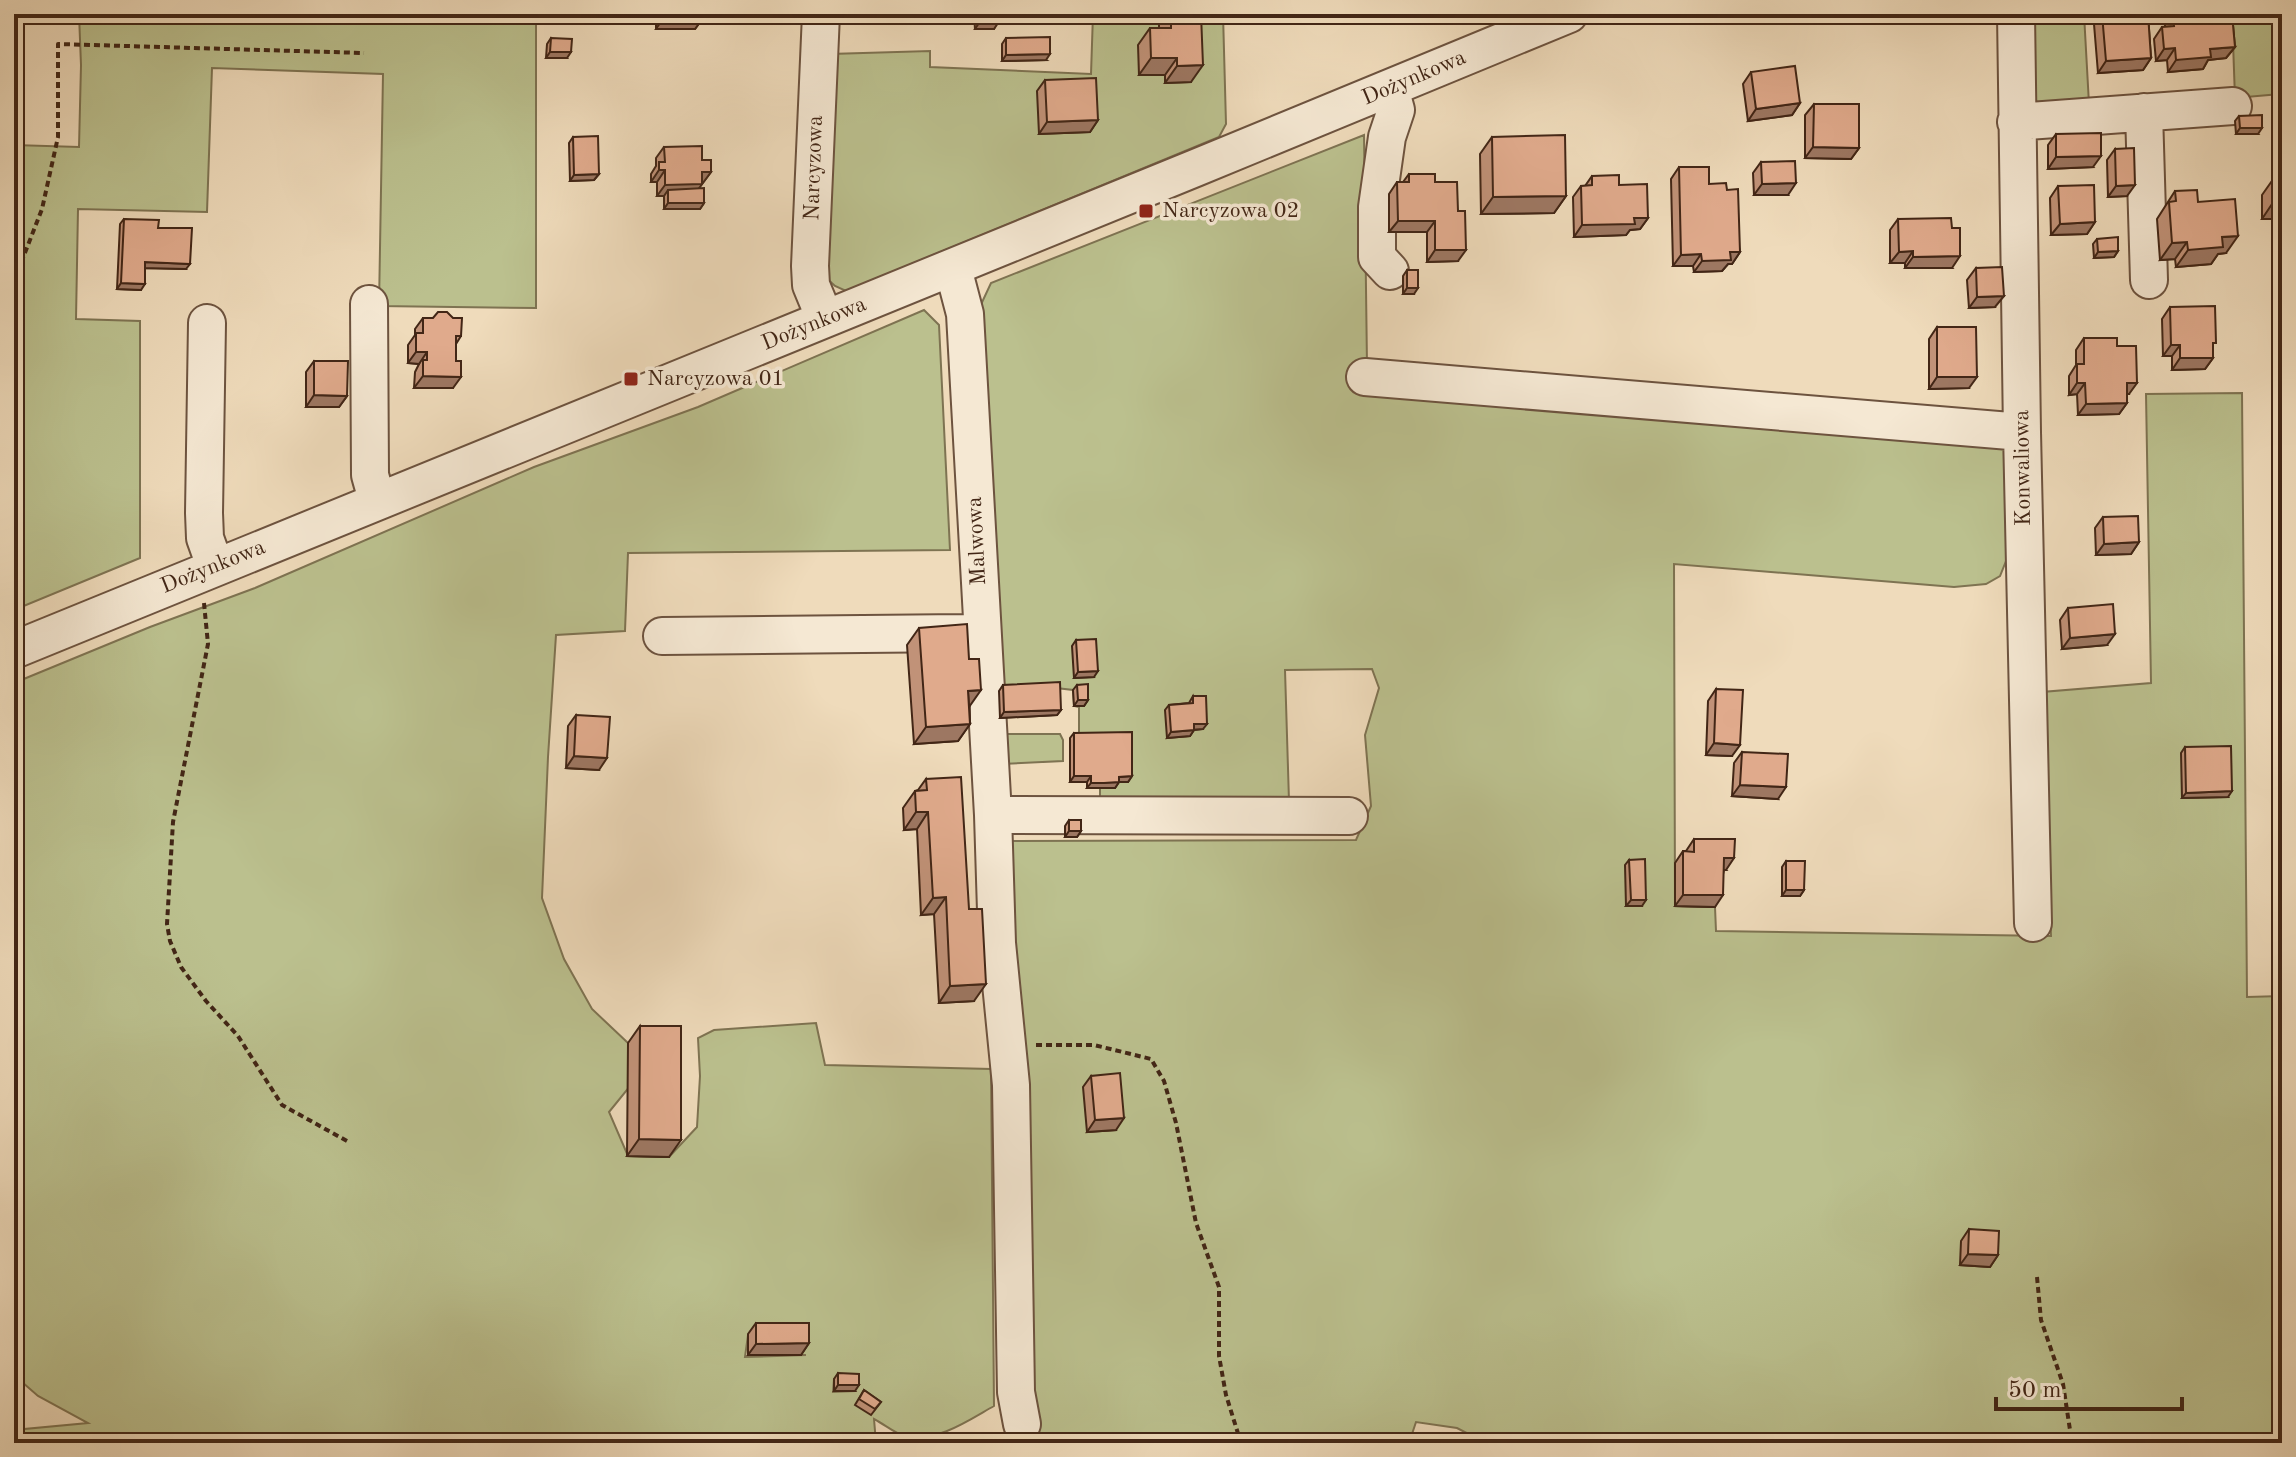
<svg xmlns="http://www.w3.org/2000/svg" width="2296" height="1457" viewBox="0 0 2296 1457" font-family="'Old Standard TT',serif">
	<rect width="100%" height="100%" fill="#efdbbb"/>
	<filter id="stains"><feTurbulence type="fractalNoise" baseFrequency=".0025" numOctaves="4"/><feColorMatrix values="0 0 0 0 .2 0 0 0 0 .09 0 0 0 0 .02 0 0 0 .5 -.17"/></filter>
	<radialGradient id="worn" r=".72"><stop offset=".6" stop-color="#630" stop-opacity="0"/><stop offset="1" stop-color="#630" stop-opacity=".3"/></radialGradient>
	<!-- green -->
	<path fill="#bbc08e" stroke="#7e7352" stroke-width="2" fill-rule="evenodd" d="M79 14H536V308L379 306 383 74 212 68 207 212 78 209 76 319 140 321V558L14 610V145L79 147 81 65Z
		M1093 14H1223L1226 124 1219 137 846 291 835 286 822 274 830 54 930 51V67L1091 74Z
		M2027 14H2084L2089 104 2027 108Z
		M2232 14H2279L2280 94 2235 98Z
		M1364 135 1367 365 2010 416V551L2000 576 1986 584 1954 587 1674 564 1675 906 1715 907 1716 931 2051 936 2042 692 2151 683 2146 394 2242 393 2247 997 2282 996V1443H1486L1457 1428 1416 1422 1409 1443H1036L1032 1425 1005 841 1356 840 1371 806 1365 735 1379 688 1372 669 1285 670 1289 801 1100 805V788H1115V782L1079 738V707L1074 706 1073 690 1056 688 999 691 977 313 991 283Z
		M924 310 939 325 950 550 628 553 625 631 556 635 548 757 542 898 564 959 592 1009 628 1043 631 1085 609 1112 628 1156 669 1157 697 1127 700 1076 698 1038 714 1030 816 1023 825 1065 991 1069 994 1406C969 1420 938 1442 907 1437 897 1435 884 1424 874 1419L876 1443H14V1430L88 1423 38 1396 14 1375V683L150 627 255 588 534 467 698 407ZM748 1335H801V1355H806L745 1357ZM834 1379H856L855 1391 833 1392Z
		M1000 734H1060L1063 740V761L1002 764Z"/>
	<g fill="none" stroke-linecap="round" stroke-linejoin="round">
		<!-- minor casing -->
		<g stroke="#6d533f" stroke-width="40">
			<path id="minor" d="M821 14 810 266 811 285 825 319
				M2016 14 2022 432 2033 923
				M2144 112 2149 280
				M2016 122 2233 106
				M953 268 965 314 993 815 997 943 1011 1085 1016 1392 1022 1424
				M1390 271 1377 257V207L1387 137 1396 110 1390 88
				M369 304 370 475 377 500
				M207 323 204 513 205 538 215 566
				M1365 377 2022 432
				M662 636 964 633
				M14 650C532 436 1052 229 1569 14
				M993 815 1349 816"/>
		</g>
		<!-- path -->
		<path stroke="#422616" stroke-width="4" stroke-dasharray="6 4" stroke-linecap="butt" d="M14 281 42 209 58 137V44L364 53
			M204 603 208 644 173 822 167 924 170 941 181 967 206 1001 238 1036 282 1105 347 1141
			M1036 1045H1094L1151 1059 1164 1081 1176 1123 1196 1223 1219 1287V1356L1226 1395 1241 1443
			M2037 1277 2041 1320 2063 1384 2072 1443"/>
		<!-- minor -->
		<use href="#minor" stroke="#f5e8d3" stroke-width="36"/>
	</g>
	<!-- wall -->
	<path fill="#c19278" stroke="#422616" stroke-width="2" d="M656 14H703V18L695 29H656Z
		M974 14H1012L1009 19H998L994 29H975Z
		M1159 14H1201L1191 82 1165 83V75H1139L1138 45 1150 28H1159Z
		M2101 14H2148L2151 58 2143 70 2098 73 2094 24Z
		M2165 14H2232L2235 47 2226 58 2208 60 2203 69 2168 72 2167 60 2156 61 2154 39 2162 27H2165Z
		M551 38 567 58H546L547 44Z
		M1006 38 1046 60 1002 61V44Z
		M1751 72 1800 103 1792 115 1748 121 1743 84Z
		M1045 80 1098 120 1090 132 1039 134 1037 91Z
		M1814 104 1859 148 1851 159 1805 158V115Z
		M2239 116 2258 134H2236L2235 121Z
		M2056 134 2093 167 2048 169V145Z
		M573 137 599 174 594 180 570 181 569 143Z
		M1492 137 1566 196 1554 213 1481 214 1480 154Z
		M664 147 702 160 711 172 699 188 704 203 700 209H664V196H657V182H651V174L656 166V158Z
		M2115 149 2127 196 2108 197 2107 160Z
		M1761 162 1788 195H1754L1753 173Z
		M1679 167 1709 184 1727 190 1740 252 1732 264H1728L1722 271 1694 272 1693 266H1673L1671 179Z
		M1409 174 1435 182 1458 261 1427 262V232H1389V194L1397 182H1403Z
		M1592 176 1619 185 1648 218 1640 229 1630 230 1626 235 1574 237 1573 197 1581 186H1585Z
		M2274 178H2282V219H2262V195Z
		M2058 186 2095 222 2087 234 2051 235 2050 198Z
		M2175 191 2198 202 2226 253 2218 254 2211 264 2176 267 2175 259 2160 260 2157 219Z
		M124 219 158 228 186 269 145 268 141 290 117 289 120 224Z
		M1898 219 1952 268H1905V263H1890V230Z
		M2097 239 2118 251 2114 257 2094 258 2093 244Z
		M1976 268 1995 307 1969 308 1967 280Z
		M1407 270 1414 294H1403V276Z
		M2170 307 2213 347V358L2205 369 2172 370V356H2163L2162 319Z
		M423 318H453L461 336 456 344 453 388H414L415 372 419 364 408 363V345L415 335V329Z
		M1937 327 1969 388 1929 389V339Z
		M2084 338 2117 346 2129 394H2127V403L2119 414 2078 415 2077 394 2069 395V376L2076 365V350Z
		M314 361 347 396 339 407H306V372Z
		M2103 517 2139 542 2131 554 2096 555 2095 528Z
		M2068 608 2107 645 2062 649 2060 620Z
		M919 628 969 659 970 724 958 741 914 744 907 645Z
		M1076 640 1094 677 1074 678 1072 646Z
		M1003 685 1061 710 1057 715 1000 718 999 691Z
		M1077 685 1088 700 1084 706H1074L1073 690Z
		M1716 689 1732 756 1706 755 1708 701Z
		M1193 696 1203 729 1194 730 1190 736 1167 738 1165 710 1169 705 1189 703Z
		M576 715 599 770 566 768 568 726Z
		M1074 733 1132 776 1128 782H1119L1115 788H1087V782H1070V738Z
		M2185 747 2228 797 2182 798 2181 753Z
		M1742 752 1778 799 1732 796 1734 763Z
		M926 779 974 1001 939 1003 934 914 921 915 917 829 904 830 903 808 915 791 918 790Z
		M1069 820 1081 831 1077 837H1065V826Z
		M1694 839 1726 870H1724L1715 907 1675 906V863L1683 851H1686Z
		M1629 860 1642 906H1626L1625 865Z
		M1786 861 1804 890 1800 896H1782V867Z
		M640 1026 669 1157 627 1156 628 1043Z
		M1091 1076 1116 1130 1087 1132 1083 1087Z
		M1969 1229 1998 1255 1990 1267 1960 1265 1961 1241Z
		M756 1323 809 1343 801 1355H748V1334Z
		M838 1373 855 1391H834V1379Z
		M864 1390 881 1402 871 1415 855 1405Z"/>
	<!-- shaded-wall -->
	<path fill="#9d7762" stroke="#422616" stroke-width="2" d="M998 14H1012L1009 19H994Z
		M664 17 703 18 695 29H656Z
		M979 23H998L994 29H975Z
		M2235 47 2226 58 2208 60 2203 69 2168 72 2176 60 2210 49Z
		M2175 48 2167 60 2156 61 2164 49Z
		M550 52H571L567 58H546Z
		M1050 54 1046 60 1002 61 1006 55Z
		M1151 58H1177L1165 75H1139Z
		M2151 58 2143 70 2098 73 2106 61Z
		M1203 65 1191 82 1165 83 1177 66Z
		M1800 103 1792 115 1748 121 1756 109Z
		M1098 120 1090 132 1039 134 1047 122Z
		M2240 128H2262L2258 134H2236Z
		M1813 147 1859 148 1851 159 1805 158Z
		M2101 156 2093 167 2048 169 2056 157Z
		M659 170H665L657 182H651Z
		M702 172H711L694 195 668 190 664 196H657L665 185Z
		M599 174 594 180 570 181 574 175Z
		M1796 183 1788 195H1754L1762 184Z
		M2135 185 2127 196 2108 197 2116 186Z
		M1566 196 1554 213 1481 214 1493 197Z
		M2274 201 2282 202V219H2262Z
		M668 203H704L700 209H664Z
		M1634 218H1648L1640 229 1630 230 1626 235 1574 237 1582 225Z
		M1398 221H1435L1427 232H1389Z
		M2095 222 2087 234 2051 235 2060 224Z
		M2238 236 2226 253 2218 254 2211 264 2176 267 2188 250 2222 237Z
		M2187 242 2175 259 2160 260 2172 243Z
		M1435 250H1466L1458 261 1427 262Z
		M1913 251 1905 263H1890L1899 252Z
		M2118 251 2114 257 2094 258 2098 252Z
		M1730 252H1740L1732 264H1728L1722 271 1694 272 1702 261Z
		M1701 254 1693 266H1673L1681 255Z
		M1960 256 1952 268H1905L1913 257Z
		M145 262 190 264 186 269 141 268Z
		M121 283 145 284 141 290 117 289Z
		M1407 288H1418L1414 294H1403Z
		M2004 296 1995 307 1969 308 1977 297Z
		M2171 345H2180L2172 356H2163Z
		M416 352H427L419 364 408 363Z
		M2180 358H2213L2205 369 2172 370Z
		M423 376 461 377 453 388H414Z
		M1937 377H1977L1969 388 1929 389Z
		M2077 383H2085L2077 394 2069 395Z
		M2127 383H2137L2129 394H2119Z
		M314 395 347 396 339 407H306Z
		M2127 403 2119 414 2078 415 2086 404Z
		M2139 542 2131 554 2096 555 2104 544Z
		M2115 634 2107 645 2062 649 2070 638Z
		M1098 671 1094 677 1074 678 1078 672Z
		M981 690 969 707 968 691Z
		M1078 700H1088L1084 706H1074Z
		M1061 710 1057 715 1000 718 1004 712Z
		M970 724 958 741 914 744 926 727Z
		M1194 724H1207L1203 729 1190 730Z
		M1194 730 1190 736 1167 738 1171 732Z
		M1714 743 1740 745 1732 756 1706 755Z
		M574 756 607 758 599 770 566 768Z
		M1074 776H1091L1087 782H1070Z
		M1132 776 1128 782H1115L1119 777Z
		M1119 782 1115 788H1087L1091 783Z
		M1740 785 1786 787 1778 799 1732 796Z
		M2232 791 2228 797 2182 798 2186 793Z
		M916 812H928L917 829 904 830Z
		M1069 831H1081L1077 837H1065Z
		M1724 858H1734L1726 870H1716Z
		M1786 890H1804L1800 896H1782Z
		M1683 895H1723L1715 907 1675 906Z
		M946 897 934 914 921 915 933 898Z
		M1631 900H1646L1642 906H1626Z
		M986 984 974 1001 939 1003 950 986Z
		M1124 1118 1116 1130 1087 1132 1095 1120Z
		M639 1139 681 1140 669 1157 627 1156Z
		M1968 1254 1998 1255 1990 1267 1960 1265Z
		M809 1343 801 1355H748L756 1344Z
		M838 1385H859L855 1391H834Z"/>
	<!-- building -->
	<path fill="#e0aa8c" stroke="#422616" stroke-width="2" d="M664 14H703V18L664 17Z
		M979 14H998V23H979Z
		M1171 14H1201L1203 65 1177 66V58H1151L1150 28H1171Z
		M2102 14H2148L2151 58 2106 61Z
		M2173 14H2232L2235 47 2210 49 2211 57 2176 60 2175 48 2164 49 2162 27 2174 26Z
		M1050 37V54L1006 55V38Z
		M551 38 572 39 571 52H550Z
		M1795 66 1800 103 1756 109 1751 72Z
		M1096 78 1098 120 1047 122 1045 80Z
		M1814 104H1859V148L1813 147Z
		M2262 115V128H2240L2239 116Z
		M2101 133V156L2056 157V134Z
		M1565 135 1566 196 1493 197 1492 137Z
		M598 136 599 174 574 175 573 137Z
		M702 146V160H711V172H702V184L665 185V170H659V162H665L664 147Z
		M2134 148 2135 185 2116 186 2115 149Z
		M1795 161 1796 183 1762 184 1761 162Z
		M1679 167H1709V184L1726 183 1727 190 1738 189 1740 252H1730L1731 260 1702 261 1701 254 1681 255Z
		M1409 174H1435V182H1457L1458 211H1465L1466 250H1435V221H1398L1397 182H1409Z
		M1619 175V185L1647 184 1648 218H1634L1635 224 1582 225 1581 186 1592 185V176Z
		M2274 178H2282V202L2274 201Z
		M2094 185 2095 222 2060 224 2058 186Z
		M704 188V203H668V190Z
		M2197 190 2198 202 2235 199 2238 236 2222 237 2223 247 2188 250 2187 242 2172 243 2169 202 2176 201 2175 191Z
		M1951 218 1952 228H1960V256L1913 257V251L1899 252 1898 219Z
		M124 219 159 220 158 228H192L190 264 145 262V284L121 283Z
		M2118 237V251L2098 252 2097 239Z
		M2002 267 2004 296 1977 297 1976 268Z
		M1407 270H1418V288H1407Z
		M2215 306 2216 343H2213V358H2180V345H2171L2170 307Z
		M438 312H447L453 318H462L461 336H456V361H461V377L423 376V360H427V352H416V333H423V318H433Z
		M1937 327H1976L1977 377H1937Z
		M2084 338H2117V346H2136L2137 383H2127V403L2086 404 2085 383H2077V364H2084Z
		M314 361H348L347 396 314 395Z
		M2138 516 2139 542 2104 544 2103 517Z
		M2113 604 2115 634 2070 638 2068 608Z
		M967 624 969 659H979L981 690 968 691 970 724 926 727 919 628Z
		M1096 639 1098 671 1078 672 1076 640Z
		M1060 682 1061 710 1004 712 1003 685Z
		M1088 684V700H1078L1077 685Z
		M1716 689 1743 690 1740 745 1714 743Z
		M1193 696H1206L1207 724H1194V730L1171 732 1169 705 1193 703Z
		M576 715 610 717 607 758 574 756Z
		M1132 732V776L1119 777V782L1104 783H1091V776H1074V733Z
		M2231 746 2232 791 2186 793 2185 747Z
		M1742 752 1788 754 1786 787 1740 785Z
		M961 777 969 909H982L986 984 950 986 946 897 933 898 928 812H916L915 791 927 790 926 779Z
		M1069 820H1081V831H1069Z
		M1694 839H1735L1734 858H1724L1723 895H1683V851L1694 852Z
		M1645 859 1646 900H1631L1629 860Z
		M1786 861H1805L1804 890H1786Z
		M640 1026H681V1140L639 1139Z
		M1120 1073 1124 1118 1095 1120 1091 1076Z
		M1969 1229 1999 1231 1998 1255 1968 1254Z
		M756 1323H809V1343L756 1344Z
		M838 1373 859 1374V1385H838Z
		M864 1390 881 1402 875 1409 859 1399Z"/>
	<!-- markers -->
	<g fill="#8f2418" stroke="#f5e8d3" stroke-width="3">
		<rect x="1138" y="203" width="16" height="16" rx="4"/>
		<rect x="623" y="371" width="16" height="16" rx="4"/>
	</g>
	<g text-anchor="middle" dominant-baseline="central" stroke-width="7" stroke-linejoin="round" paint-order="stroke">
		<!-- street labels -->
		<g font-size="22" fill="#422616" stroke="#f5e8d3">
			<text transform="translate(1414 78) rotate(-23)">Dożynkowa</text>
			<text transform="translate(814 168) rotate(-88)">Narcyzowa</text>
			<text transform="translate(814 324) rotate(-22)">Dożynkowa</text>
			<text transform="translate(2023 468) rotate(-91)">Konwaliowa</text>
			<text transform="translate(977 541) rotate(-93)">Malwowa</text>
			<text transform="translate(213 567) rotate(-22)">Dożynkowa</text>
		</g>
		<!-- poi labels -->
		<g font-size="22" fill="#422616" stroke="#f5e8d3" text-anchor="start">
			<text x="1162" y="211">Narcyzowa 02</text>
			<text x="647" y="379">Narcyzowa 01</text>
		</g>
	</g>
	<!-- margin -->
	<rect width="2296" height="1457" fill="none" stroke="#efdbbb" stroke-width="48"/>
	<rect x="16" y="16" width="2264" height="1425" fill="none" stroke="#422616" stroke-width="4"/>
	<rect x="24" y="24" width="2248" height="1409" fill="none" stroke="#422616" stroke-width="2"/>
	<!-- scale -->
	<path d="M1996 1397v12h186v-12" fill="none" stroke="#422616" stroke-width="4"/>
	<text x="2008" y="1397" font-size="24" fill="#422616" stroke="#f5e8d3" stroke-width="6" paint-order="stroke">50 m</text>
	<rect width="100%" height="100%" filter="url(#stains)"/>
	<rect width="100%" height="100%" fill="url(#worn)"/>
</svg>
